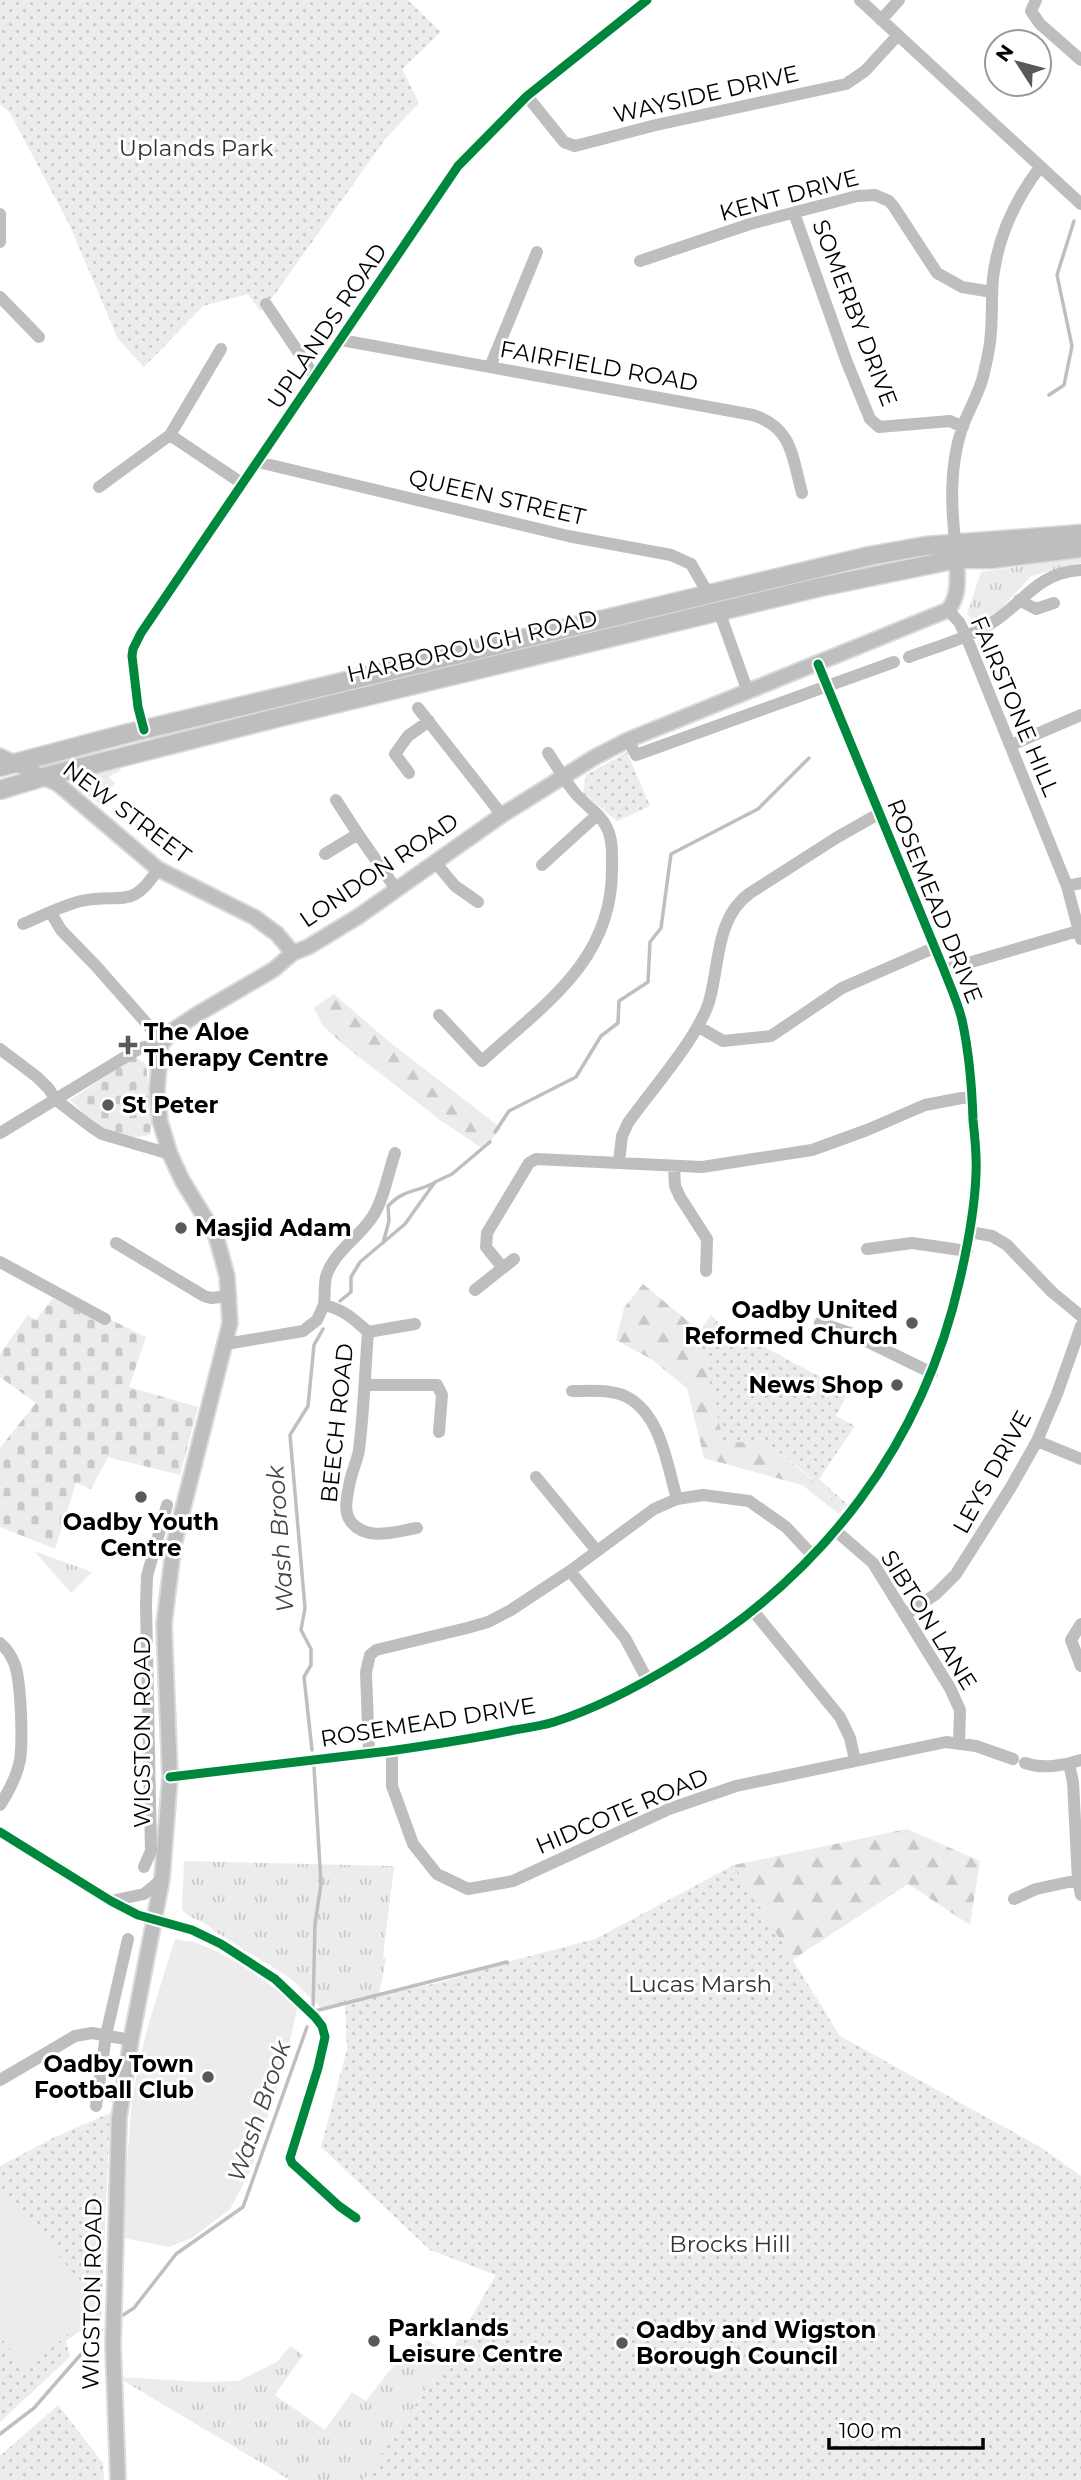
<svg xmlns="http://www.w3.org/2000/svg" width="1081" height="2480" viewBox="0 0 1081 2480" font-family="Montserrat,sans-serif">
	<defs>
		<pattern id="grass-tufts" width="24" height="20" patternUnits="userSpaceOnUse" patternTransform="scale(1.75)"><rect width="24" height="20" fill="#ececec"/><path d="M3 7l-1-3M5 7V3M7 7l1-3M15 17l-1-3M17 17v-4M19 17l1-3" fill="none" stroke="#c9c9c9"/></pattern>
		<pattern id="forest-firs" width="22" height="20" patternUnits="userSpaceOnUse" patternTransform="scale(1.75)"><rect width="22" height="20" fill="#ececec"/><path d="M5 1l3.5 6h-7zM16 11l3.5 6h-7z" fill="#c9c9c9"/></pattern>
		<pattern id="cemetery-stones" width="16" height="16" patternUnits="userSpaceOnUse" patternTransform="scale(1.75)"><rect width="16" height="16" fill="#ececec"/><path d="M2 7V4a2 2 0 0 1 4 0v3zM10 15v-3a2 2 0 0 1 4 0v3z" fill="#c9c9c9"/></pattern>
		<pattern id="park-dots" width="8" height="8" patternUnits="userSpaceOnUse" patternTransform="scale(1.75)"><rect width="8" height="8" fill="#ececec"/><path d="M2 2h.1M6 6h.1" fill="none" stroke="#c9c9c9" stroke-width="1.8" stroke-linecap="round"/></pattern>
	</defs>
	<rect width="100%" height="100%" fill="#fff"/>
	<!-- grass -->
	<path fill="url(#grass-tufts)" d="M1081 557V563L1031 576 1000 610 976 624 967 614 981 572Z
		M120 767 121 770 109 777 115 783 99 804 80 789 82 777Z
		M34 1551 92 1572 71 1593Z
		M184 1861 394 1866 383 1957 386 1959 379 1995 321 2008 290 1978 214 1931C205 1920 192 1921 182 1910Z
		M428 2340 449 2355 364 2480H290L117 2377 204 2382 238 2381 277 2362 290 2346 303 2355 275 2395 325 2430 352 2392 366 2401 408 2347Z"/>
	<!-- forest -->
	<path fill="url(#forest-firs)" d="M334 994 387 1040 501 1128 488 1144 480 1147 440 1120 345 1046 323 1026 314 1008Z
		M643 1284 700 1331 711 1315 718 1322 702 1348 768 1444 802 1471 843 1509 839 1514 802 1485 704 1458 687 1388 651 1359 616 1340 624 1308Z
		M907 1829 980 1861 970 1925 908 1884 789 1962 734 1865Z"/>
	<!-- cemetery -->
	<path fill="url(#cemetery-stones)" d="M135 1057 146 1064 152 1120 150 1135C113 1143 94 1123 70 1100Z
		M53 1298 103 1324 107 1318 146 1337 129 1387 198 1407 180 1475 108 1457 91 1489 76 1483 55 1549 0 1527V1448L36 1403 0 1377V1354L28 1315 36 1320Z"/>
	<!-- park -->
	<path fill="url(#park-dots)" d="M0 0H408L441 32 402 69 419 103 386 138 275 294 260 311 248 294 203 306 144 367 118 339 69 224 10 113 0 104Z
		M627 752 650 806 617 821 583 793 586 775Z
		M718 1322 848 1392 836 1416 855 1426 819 1479 848 1505 843 1509 802 1470 768 1444 723 1441 702 1348Z
		M734 1865 840 2036 1040 2147 1081 2176V2480H364L449 2355 496 2275 430 2250 321 2147 347 2049 345 2003 442 1982 507 1962 595 1939Z
		M110 2113 101 2316 66 2341 70 2357 0 2422V2166L53 2138Z
		M58 2405 103 2463 104 2480H0V2456Z"/>
	<!-- pitch -->
	<path fill="#ececec" d="M175 1939C184 1941 194 1941 202 1945 236 1959 267 1982 296 2005L297 2009 286 2058 251 2170 230 2209 192 2238 169 2247 124 2238V2204L132 2097 147 2029Z
		M0 2186 101 2306 27 2369 0 2337Z"/>
	<g fill="none" stroke-linecap="round" stroke-linejoin="round">
		<!-- stream -->
		<path stroke="#bfbfbf" stroke-width="3.5" d="M1049 395 1064 385 1072 346 1057 275 1074 221
			M495 1132 509 1111 576 1077 601 1036 618 1023 619 1001 648 982 650 942 661 928 671 854 758 809 809 758
			M383 1243 389 1221 388 1206C404 1189 415 1193 434 1183
			M340 1301 351 1292V1277L360 1262 405 1224 435 1182 452 1174 490 1142
			M312 1750 304 1677 311 1665V1649L301 1630 305 1608 290 1435 308 1406 314 1345 323 1329
			M313 2009 315 1924 321 1884 314 1767
			M315 2011 507 1962
			M120 2317 134 2308 176 2254 243 2207 307 2027
			M0 2434 34 2408 83 2352 89 2338 101 2330"/>
		<!-- major casing -->
		<g stroke="#dbdbdb" stroke-width="18">
			<path id="major" d="M0 756 58 784 158 869 254 917 277 934 293 953
				M118 2480 113 2345 119 2118 131 2040 162 1879 170 1777 164 1624 174 1544 230 1323 227 1276 216 1236 182 1180 170 1154 160 1121 157 1089 161 1044 175 1029 196 1015 273 970 293 953 308 947 359 916 502 815 595 757 628 740 948 610C960 595 957 578 957 559"/>
		</g>
		<!-- highway casing -->
		<g stroke="#dbdbdb" stroke-width="21">
			<path id="highway" d="M0 767 125 734 869 556 925 546 1081 534
				M0 790 43 777 280 717 820 587 957 559H991L1081 548"/>
		</g>
		<!-- minor -->
		<path stroke="#bebebe" stroke-width="12" d="M860 0 1081 204
			M1036 0 1031 11 1040 24 1081 60
			M881 20 899 0
			M527 96 564 142 575 146 656 125 846 84 865 71 898 35
			M794 213 846 360 870 419 879 427 950 421 963 427
			M0 214V242
			M640 261 750 224 857 196 875 195 889 201 894 207 937 273 962 287 992 292
			M0 297 39 337
			M266 304 315 377
			M341 340 753 415C793 428 792 457 802 493
			M490 367 537 252
			M170 435 243 484
			M258 462 568 536 671 555 691 564 709 595
			M99 487 170 435 221 349
			M956 549C951 507 949 468 962 428 969 409 980 392 984 373 986 363 989 352 990 342 993 321 991 299 993 278 998 236 1015 200 1040 167
			M1019 600 1036 609 1054 603
			M948 610 959 622 966 636 1067 886 1081 939
			M719 611 748 692
			M909 657C936 647 965 639 990 624 1024 604 1035 573 1081 570
			M418 708 502 815
			M144 730 138 707 132 656 133 649 141 633 458 166 527 96 647 0
			M628 740 636 755 894 662
			M1011 745 1081 715
			M409 773 395 754 408 736 429 721
			M336 800 358 834
			M325 854 358 834 396 889
			M435 862 455 886 478 902
			M542 865 597 815
			M1067 886 1081 883
			M23 924C42 916 61 906 81 901 121 892 131 912 158 869
			M944 970 1078 931
			M439 1015 482 1061C542 1006 612 962 612 870 612 857 613 840 607 828 601 814 585 805 575 793 565 781 557 766 548 753
			M699 1027 723 1041 771 1036 842 988 936 947
			M0 1049 37 1077 49 1089 55 1099 90 1126 102 1134 170 1154
			M0 1133 140 1048 161 1044 156 1034 96 966 61 930 51 913
			M619 1162 622 1136 628 1123C652 1089 697 1039 709 1002 720 965 715 918 750 893L836 838 880 813
			M674 1166 675 1186 680 1197 707 1239 706 1271
			M970 1232 992 1236 1007 1245 1052 1292 1081 1316
			M116 1243 204 1296 211 1298 230 1296
			M867 1249 912 1243 967 1251
			M0 1262 105 1319
			M503 1268 486 1247 487 1233 529 1163 536 1159 702 1167 812 1150 867 1130 925 1105 972 1096
			M475 1290 514 1259
			M324 1305C325 1296 324 1286 326 1277 333 1252 359 1238 373 1216 384 1199 388 1173 395 1153
			M820 1323 850 1333 932 1373
			M368 1332 415 1324
			M226 1344 303 1331 317 1320 324 1305C343 1309 354 1319 368 1332 365 1371 364 1410 359 1450 357 1462 351 1473 349 1486 347 1498 343 1511 351 1522 368 1542 396 1531 417 1528
			M365 1385H437L442 1395 439 1432
			M572 1391C590 1391 611 1389 627 1397 661 1415 667 1465 677 1499
			M1037 1441 1081 1459
			M536 1477 597 1551
			M836 1531 873 1563 950 1688 960 1710 959 1743
			M570 1571 625 1638 648 1681
			M754 1612 840 1717 850 1738 855 1760
			M905 1615 936 1594 956 1574 1011 1487 1037 1441 1057 1394 1081 1326
			M1081 1624 1071 1640 1081 1666
			M0 1643C7 1649 12 1657 15 1665 21 1683 23 1741 20 1760 17 1776 9 1791 0 1805
			M392 1750V1786L413 1844 437 1874 468 1889 513 1881 669 1809 736 1786 946 1742 976 1746 1013 1759
			M369 1753 366 1672 370 1655 376 1650 467 1628 488 1622 511 1610 570 1571 654 1509 677 1499 703 1495 749 1501 786 1527 813 1556
			M1025 1763C1042 1769 1064 1766 1081 1760
			M1069 1764 1073 1782 1078 1880 1081 1895
			M170 1777C243 1769 316 1760 389 1751 431 1745 473 1739 514 1730 527 1728 541 1726 554 1722 598 1708 641 1685 680 1661 824 1574 923 1444 960 1279 968 1244 975 1209 976 1173 977 1156 975 1138 973 1120 972 1087 969 1052 962 1020 958 1003 950 986 944 970L818 664
			M0 1832 111 1901 138 1915 192 1930 221 1944 275 1979 315 2017 322 2026 325 2037 318 2068 290 2158 292 2163 339 2206 356 2218
			M144 1867 151 1851 146 1604 147 1576 167 1505
			M1014 1899 1036 1889 1078 1880
			M111 1901 144 1894 162 1879
			M0 2080 75 2036 92 2033 131 2040
			M96 2106 106 2035 128 1939"/>
		<!-- major -->
		<use href="#major" stroke="#bebebe" stroke-width="14"/>
		<!-- highway -->
		<use href="#highway" stroke="#bebebe" stroke-width="18"/>
		<!-- cycleway casing -->
		<g stroke="#fff" stroke-width="13">
			<path id="cycleway" d="M144 730 138 707 132 656 133 649 141 633 458 166 527 96 647 0
				M170 1777C243 1769 316 1760 389 1751 431 1745 473 1739 514 1730 527 1728 541 1726 554 1722 598 1708 641 1685 680 1661 824 1574 923 1444 960 1279 968 1244 975 1209 976 1173 977 1156 975 1138 973 1120 972 1087 969 1052 962 1020 958 1003 950 986 944 970L818 664
				M0 1832 111 1901 138 1915 192 1930 221 1944 275 1979 315 2017 322 2026 325 2037 318 2068 290 2158 292 2163 339 2206 356 2218"/>
		</g>
		<!-- cycleway -->
		<use href="#cycleway" stroke="#00873e" stroke-width="9"/>
	</g>
	<!-- markers -->
	<g fill="#595959" stroke="#fff" stroke-width="2.5">
		<path d="M124.5 1034.5h7v7h7v7h-7v7h-7v-7h-7v-7h7z"/>
		<circle cx="108" cy="1105" r="7"/>
		<circle cx="181" cy="1228" r="7"/>
		<circle cx="912" cy="1323" r="7"/>
		<circle cx="897" cy="1385" r="7"/>
		<circle cx="141" cy="1497" r="7"/>
		<circle cx="208" cy="2077" r="7"/>
		<circle cx="374" cy="2341" r="7"/>
		<circle cx="622" cy="2343" r="7"/>
	</g>
	<g text-anchor="middle" dominant-baseline="central" stroke-width="6" stroke-linejoin="round" paint-order="stroke">
		<!-- street labels -->
		<g font-size="23" fill="#000" stroke="#fff">
			<text transform="translate(706 94) rotate(-13)">WAYSIDE DRIVE</text>
			<text transform="translate(789 195) rotate(-15)">KENT DRIVE</text>
			<text transform="translate(855 313) rotate(69)">SOMERBY DRIVE</text>
			<text transform="translate(327 326) rotate(-56)">UPLANDS ROAD</text>
			<text transform="translate(599 366) rotate(10)">FAIRFIELD ROAD</text>
			<text transform="translate(497 497) rotate(13)">QUEEN STREET</text>
			<text transform="translate(472 646) rotate(-13)">HARBOROUGH ROAD</text>
			<text transform="translate(1015 706) rotate(67)">FAIRSTONE HILL</text>
			<text transform="translate(127 812) rotate(37)">NEW STREET</text>
			<text transform="translate(379 870) rotate(-34)">LONDON ROAD</text>
			<text transform="translate(935 901) rotate(68)">ROSEMEAD DRIVE</text>
			<text transform="translate(337 1423) rotate(-84)">BEECH ROAD</text>
			<text transform="translate(992 1472) rotate(-61)">LEYS DRIVE</text>
			<text transform="translate(929 1620) rotate(58)">SIBTON LANE</text>
			<text transform="translate(428 1722) rotate(-9)">ROSEMEAD DRIVE</text>
			<text transform="translate(142 1732) rotate(-90)">WIGSTON ROAD</text>
			<text transform="translate(622 1811) rotate(-23)">HIDCOTE ROAD</text>
			<text transform="translate(92 2294) rotate(-89)">WIGSTON ROAD</text>
		</g>
		<!-- park labels -->
		<g font-size="23" fill="#333" stroke="#fff">
			<text x="196" y="148">Uplands Park</text>
			<text x="700" y="1984">Lucas Marsh</text>
			<text x="730" y="2244">Brocks Hill</text>
		</g>
		<!-- poi labels -->
		<g font-size="23" font-weight="bold" fill="#000" stroke="#fff" text-anchor="start">
			<text x="144" y="1032">The Aloe<tspan x="144" dy="26">Therapy Centre</tspan></text>
			<text x="122" y="1105">St Peter</text>
			<text x="195" y="1228">Masjid Adam</text>
			<text x="898" y="1310" text-anchor="end">Oadby United<tspan x="898" dy="26">Reformed Church</tspan></text>
			<text x="883" y="1385" text-anchor="end">News Shop</text>
			<text x="141" y="1522" text-anchor="middle">Oadby Youth<tspan x="141" dy="26">Centre</tspan></text>
			<text x="194" y="2064" text-anchor="end">Oadby Town<tspan x="194" dy="26">Football Club</tspan></text>
			<text x="388" y="2328">Parklands<tspan x="388" dy="26">Leisure Centre</tspan></text>
			<text x="636" y="2330">Oadby and Wigston<tspan x="636" dy="26">Borough Council</tspan></text>
		</g>
		<!-- water labels -->
		<g font-size="24" font-style="italic" fill="#444" stroke="#fff">
			<text transform="translate(280 1539) rotate(-94)">Wash Brook</text>
			<text transform="translate(259 2111) rotate(-71)">Wash Brook</text>
		</g>
	</g>
	<!-- north arrow -->
	<g transform="translate(1018 63) rotate(306)"><circle r="33" fill="#ffffff" stroke="#999999" stroke-width="2"/>
	<path d="M0-5L12 26L0 18L-12 26Z" fill="#595959"/>
	<text y="-10" font-size="19" font-weight="bold" text-anchor="middle" fill="#000000">N</text>
	</g>
	<!-- scale -->
	<path d="M829 2438v10h154v-10" fill="none" stroke="#000000" stroke-width="3.5"/>
	<text x="839" y="2438" font-size="21" fill="#000000" stroke="#ffffff" stroke-width="5" paint-order="stroke">100 m</text>
</svg>
